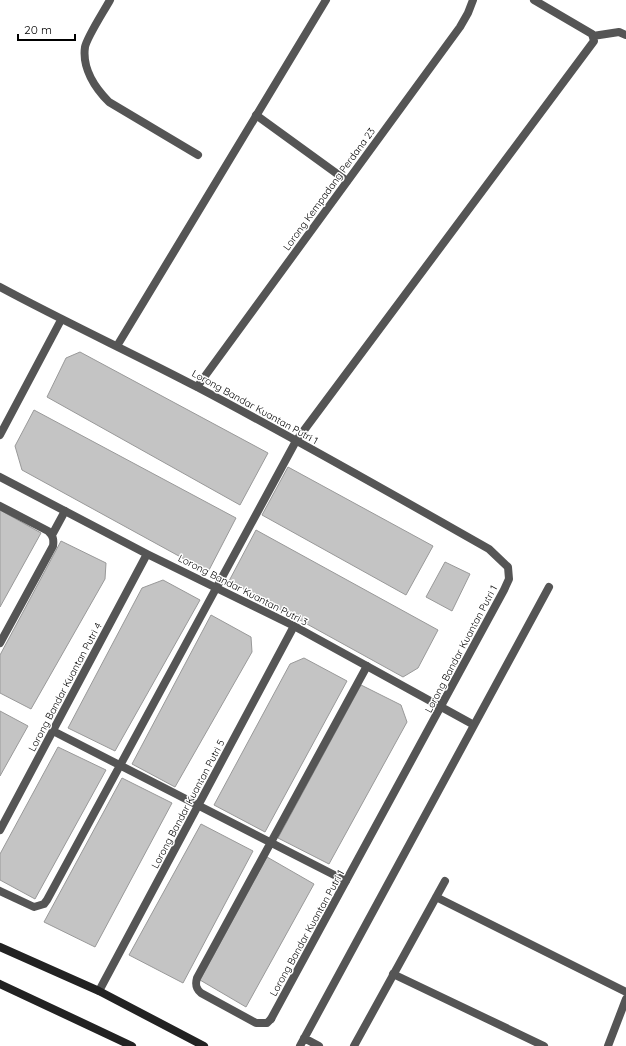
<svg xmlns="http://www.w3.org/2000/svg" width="626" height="1046" viewBox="0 0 626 1046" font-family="Quicksand,sans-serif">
	<rect width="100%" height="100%" fill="#fff"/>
	<!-- building -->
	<path fill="#c4c4c4" stroke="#999" d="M80 352 268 453 240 505 47 397 66 358Z
		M34 410 236 518 208 572 22 470 15 446Z
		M288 467 433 546 406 595 262 515Z
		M0 510 41 533 0 607Z
		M256 530 438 630 418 668 403 677 229 581Z
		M61 541 106 563 105 579 31 709 0 693V655Z
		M445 562 470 574 452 611 426 597Z
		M163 580 200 600 115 751 68 728 142 588Z
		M211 615 251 637 252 652 175 787 132 764Z
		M304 658 347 681 265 832 214 805 290 664Z
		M361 685 401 705 407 722 329 864 278 838Z
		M0 711 28 726 0 776Z
		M58 747 106 770 35 899 0 880V854Z
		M122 778 172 803 95 947 44 922Z
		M201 824 253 851 183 983 129 955Z
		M267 857 314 884 246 1007 200 980Z"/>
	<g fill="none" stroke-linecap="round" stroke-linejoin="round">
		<!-- lane -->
		<path stroke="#555" stroke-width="8" d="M256 115 347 181
			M0 506 48 531C53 536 54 539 53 546L0 643
			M52 535 65 511
			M53 731 346 881
			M0 891 34 907 44 904 47 900 296 441
			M393 974 544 1046
			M271 1019 267 1023H256L201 993C196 989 195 985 197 978L367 666
			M608 1046 626 999"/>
		<!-- street -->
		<path stroke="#555" stroke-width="8" d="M110 0C104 11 87 37 85 47 82 68 95 88 109 102L198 155
			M593 36 619 32 626 35
			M0 287C65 322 132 353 197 387 296 439 392 494 489 549L508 567 509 579 504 590 271 1019
			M117 346 326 0
			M197 387 460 27 468 13 473 0
			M0 435 61 320
			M296 441 594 41 592 34 534 0
			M0 477 147 554 294 626 474 725
			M0 830 147 554
			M436 897 626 992
			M99 991 294 626
			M304 1038 319 1046
			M300 1046 549 587
			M354 1046 445 881"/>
		<!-- secondary -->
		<path stroke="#222" stroke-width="8" d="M0 947 99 991 204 1046
			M0 984 132 1046"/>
	</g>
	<g text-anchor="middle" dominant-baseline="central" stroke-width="3" stroke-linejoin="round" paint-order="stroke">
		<!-- street labels -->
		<g font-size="10" fill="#000" stroke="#fff">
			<text transform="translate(329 189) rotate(-54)">Lorong Kempadang Perdana 23</text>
			<text transform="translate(255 407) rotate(29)">Lorong Bandar Kuantan Putri 1</text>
			<text transform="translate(243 590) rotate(27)">Lorong Bandar Kuantan Putri 3</text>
			<text transform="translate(461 649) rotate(-62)">Lorong Bandar Kuantan Putri 1</text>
			<text transform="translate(65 687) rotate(-62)">Lorong Bandar Kuantan Putri 4</text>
			<text transform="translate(188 804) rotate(-62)">Lorong Bandar Kuantan Putri 5</text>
			<text transform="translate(307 933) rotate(-61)">Lorong Bandar Kuantan Putri 1</text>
		</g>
	</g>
	<!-- scale -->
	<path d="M18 34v6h57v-6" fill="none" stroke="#000000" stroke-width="2"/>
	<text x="24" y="34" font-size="12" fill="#000000" stroke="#ffffff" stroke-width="3" paint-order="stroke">20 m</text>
</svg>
